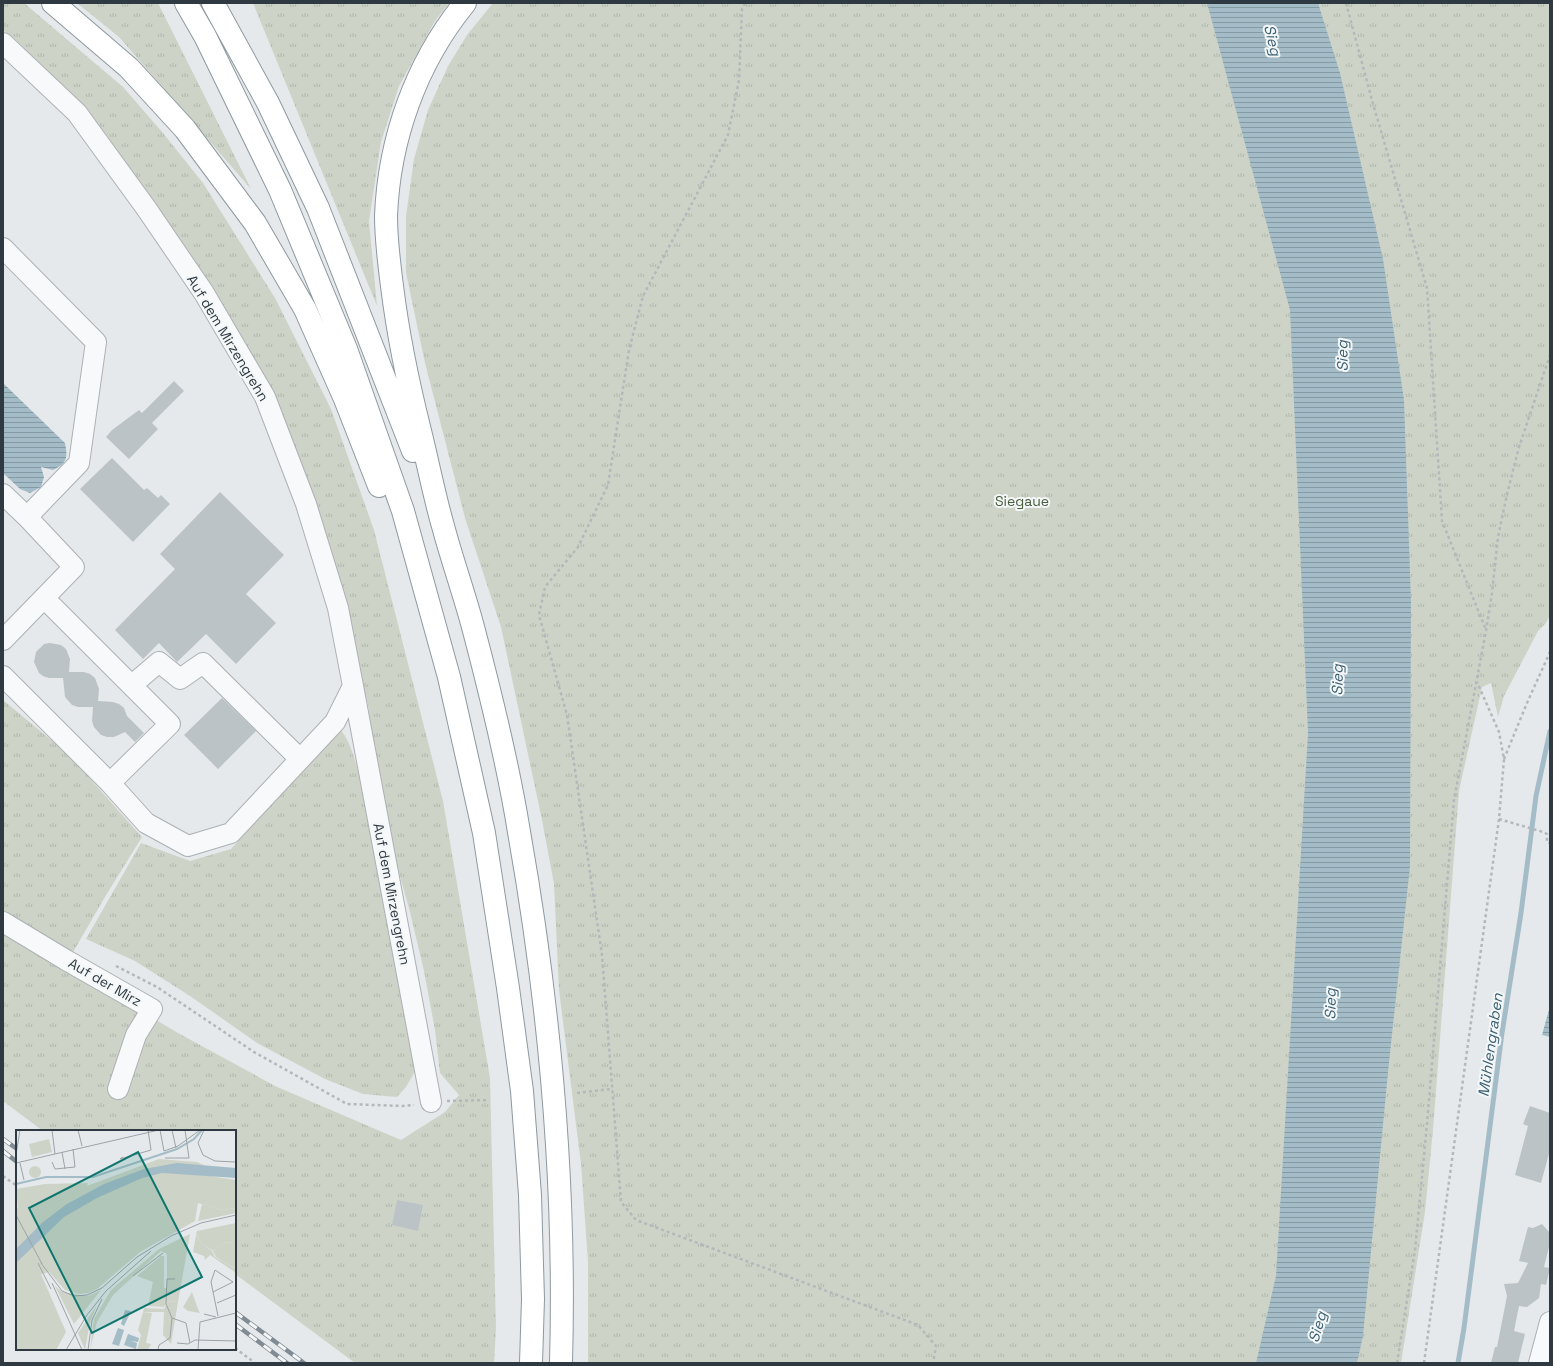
<svg xmlns="http://www.w3.org/2000/svg" width="1553" height="1366" viewBox="0 0 1553 1366" font-family="'Space Grotesk',sans-serif">
	<defs>
		<pattern id="grass-tufts" width="24" height="20" patternUnits="userSpaceOnUse"><rect width="24" height="20" fill="#cdd4c7"/><path d="M3 7l-1-3M5 7V3M7 7l1-3M15 17l-1-3M17 17v-4M19 17l1-3" fill="none" stroke="#b0b7ac"/></pattern>
		<pattern id="water-rules" width="6" height="5" patternUnits="userSpaceOnUse"><rect width="6" height="5" fill="#a4bcc7"/><path d="M0 2.5h6" fill="none" stroke="#869aa3"/></pattern>
	</defs>
	<rect width="100%" height="100%" fill="#e5e9eb"/>
	<!-- grass -->
	<path fill="url(#grass-tufts)" d="M3 3H24L123 87 163 133 203 183 275 298 331 409 374 530 443 801 490 1078 496 1329 494 1363H355L235 1274V1131H43L3 1101V700L68 754 142 837 105 897 65 966 178 1033 275 1086 401 1140 445 1112 459 1095 440 1073 435 1030 424 971 410 912 390 840 373 740 368 704 273 395 84 106 14 38 3 30Z
		M77 3H158L251 189 119 37Z
		M253 3H449L435 21 399 86 381 142 369 221 377 306Z
		M493 3H1550V615L1546 623 1538 631 1504 696 1498 717 1491 683 1482 687 1459 791 1433 1130 1425 1212 1401 1363H588V1262L581 1164 559 990 554 884 542 820 501 627 465 518 425 363 406 273V216L414 159 428 110 448 66 467 35Z
		M340 730C356 743 365 806 370 828 387 907 403 986 418 1066L406 1087 397 1097 363 1094 325 1079 257 1043 190 996 135 961 86 939 141 843 190 861 231 849Z"/>
	<!-- water -->
	<path fill="url(#water-rules)" d="M1207 3H1318L1340 73 1383 259 1404 400 1411 601 1410 866 1388 1072 1363 1336 1357 1363H1256L1276 1276 1308 733 1290 310Z
		M3 383 65 443C68 458 67 463 53 470L41 467 44 477 41 487 30 493 20 489 3 473Z
		M1550 1006V1037L1542 1035Z"/>
	<g fill="none" stroke-linecap="round" stroke-linejoin="round">
		<!-- stream -->
		<path stroke="#a4bcc7" stroke-width="5" d="M1458 1363 1464 1328 1502 1033 1521 913 1536 796 1550 731"/>
	</g>
	<!-- building -->
	<path fill="#bcc3c7" d="M174 381 184 391 152 423 158 429 129 459 106 437 112 430 139 410 142 413Z
		M112 458 144 490 147 488 158 498 161 495 170 504 133 542 80 489Z
		M220 492 284 555 246 594 276 623 236 664 206 634 177 662 159 643 143 659 115 630 175 569 160 554Z
		M50 643 61 645 66 649 70 659 69 672H84L90 674 95 678 99 689 98 701 113 702 119 704 124 708 127 716 144 733 135 742 125 732 114 737H107L101 735 94 727 92 721 93 707H78L72 705 65 697 63 678H49L43 676 39 673 34 662 36 652 44 644Z
		M222 698 256 731 218 769 184 735Z
		M1530 1106 1550 1113V1150L1541 1183 1515 1175 1528 1126 1523 1124Z
		M397 1200 423 1205 418 1231 392 1225Z
		M1542 1224 1550 1233V1243L1544 1267 1550 1268 1546 1285 1541 1284 1539 1298 1527 1307 1519 1306 1514 1331 1525 1334 1518 1363H1491L1495 1347H1497L1507 1296 1504 1284 1518 1283 1528 1263 1519 1261 1528 1227 1533 1228Z"/>
	<g fill="none" stroke-linecap="round" stroke-linejoin="round">
		<!-- minor casing -->
		<g stroke="#aab1b5" stroke-width="22">
			<path id="minor" d="M3 43 77 113 146 208 204 293 265 397 306 504 338 608 353 686 335 722 231 833 188 846 146 823 110 783 3 676
				M3 248 96 342 79 463 27 517 3 494
				M44 598 170 724 110 783
				M3 640 74 567 27 517
				M132 685 159 662 180 679 203 663 300 759
				M353 686 431 1102
				M3 922 66 960 152 1009 136 1035 118 1089
				M1539 1363 1550 1322"/>
		</g>
		<!-- highway casing -->
		<g stroke="#8d99a0" stroke-width="24">
			<path id="highway" d="M53 3 129 68 185 129 255 223 305 309 345 399 379 486
				M186 3 205 36 280 190 346 349 403 511 449 677 484 833 508 988 522 1091 530 1195 533 1299 531 1363
				M213 3 268 103 318 208 413 451
				M465 3C416 63 389 139 386 216 386 240 389 263 392 286 398 335 408 383 420 431 428 463 434 495 443 526 452 560 464 593 473 627 491 695 508 763 519 832 550 1007 566 1185 561 1363"/>
		</g>
		<!-- path -->
		<path stroke="#b3b8bb" stroke-width="2.5" stroke-dasharray="3 3" stroke-linecap="butt" d="M745 3 742 9 739 80 728 135 643 296 629 350 608 485 578 547 545 587 539 615 567 715 602 955 621 1202 636 1220 918 1325 936 1346 933 1363
			M1346 3 1373 104 1427 288 1442 521 1486 630
			M1504 759 1527 703 1550 652
			M1499 819 1543 832 1547 834V842L1550 843
			M116 966 157 987 254 1052 347 1104 403 1106 414 1105
			M577 1093 611 1089
			M447 1101 489 1100
			M3 1176 17 1186
			M235 1348 255 1363
			M1397 1363 1415 1250 1427 1124 1454 800 1486 631 1492 593 1498 537 1507 494 1519 447 1550 355
			M1424 1363 1499 819 1504 759 1499 732 1477 682"/>
		<!-- minor -->
		<use href="#minor" stroke="#f7f9fa" stroke-width="20"/>
		<!-- highway -->
		<use href="#highway" stroke="#fff" stroke-width="22"/>
		<!-- rail casing -->
		<g stroke="#808b93" stroke-width="4.5">
			<path id="rail" d="M3 1139 17 1149
				M3 1151 17 1162
				M235 1312 304 1363
				M235 1324 287 1363"/>
		</g>
		<!-- rail -->
		<use href="#rail" stroke="#f4f7f8" stroke-width="3" stroke-dasharray="9" stroke-linecap="butt"/>
	</g>
	<g text-anchor="middle" dominant-baseline="central" stroke-width="4" stroke-linejoin="round" paint-order="stroke">
		<!-- street labels -->
		<g font-size="14" fill="#2e3942" stroke="#f4f7f8">
			<text transform="translate(228 338) rotate(59)">Auf dem Mirzengrehn</text>
			<text transform="translate(392 894) rotate(79)">Auf dem Mirzengrehn</text>
			<text transform="translate(105 982) rotate(30)">Auf der Mirz</text>
		</g>
		<!-- park labels -->
		<g font-size="14" fill="#495c3c" stroke="#f4f7f8">
			<text x="1022" y="501">Siegaue</text>
		</g>
		<!-- water labels -->
		<g font-size="15" font-style="italic" fill="#3b6072" stroke="#f4f7f8">
			<text transform="translate(1273 40) rotate(77)">Sieg</text>
			<text transform="translate(1342 356) rotate(-91)">Sieg</text>
			<text transform="translate(1337 680) rotate(-89)">Sieg</text>
			<text transform="translate(1330 1004) rotate(-89)">Sieg</text>
			<text transform="translate(1490 1045) rotate(-82)">Mühlengraben</text>
			<text transform="translate(1317 1327) rotate(-74)">Sieg</text>
		</g>
	</g>
	<!-- overview -->
	<g transform="translate(16 1130)">
		<rect width="220" height="220" fill="#e5e9eb"/>
		<path d="M143 29 181 32 188 35 187 45 220 50V78L206 80 182 73 179 91 124 122 81 159 72 163 63 164 49 160 33 142 25 144 50 202 40 220H0V81L2 77 0 59 29 54 72 53 71 56ZM13 42a6 6 0 1 1 12 0a6 6 0 1 1-12 0ZM174 104 162 172 152 171 148 177 132 176 137 152 121 146 145 126H148V158H151V124L145 121 97 165 81 192 74 220 78 189 95 160 143 119ZM180 105 186 114 196 121 199 127 220 139V143L194 125 189 130 188 126 177 122ZM39 156 46 162 72 166 85 160 58 194ZM176 162 182 179 184 183 172 181 167 177ZM81 175 74 192 69 220 62 203ZM127 182 136 183 130 213 135 214 132 220H121L125 205 122 200Z" fill="#cdd4c7"/>
		<path d="M186 74 206 80 220 78V83L182 91ZM220 93V113L209 112 197 121 186 114 180 104 181 101ZM152 171 162 172 155 214 147 205 148 182H127L128 178 148 179Z" fill="#cdd4c7"/>
		<path d="M33 9 36 22 16 27 13 14ZM209 112 220 113V139L200 127 197 121Z" fill="#cdd4c7"/>
		<path d="M161 33 220 38V48L146 43 126 48 81 68 48 87 0 133V119L27 92 51 74 88 54 128 39ZM109 180 115 181 108 196 105 194ZM102 198 108 200 103 216 96 214ZM112 204 123 208 122 212 115 211 121 213 120 219 108 215Z" fill="#a4bcc7"/>
		<path fill="none" stroke="#a4bcc7" stroke-width="2" d="M0 54 30 47H77L161 19 178 9 186 0"/>
		<path fill="none" stroke="#9ca3a7" stroke-width="1" d="M36 0 39 24M62 0 66 16M144 0 148 21 162 16 184 0M156 0 160 18M188 0 182 13 187 25 199 31 220 32M46 22 49 39M0 25 4 0M107 27 104 29 135 20 132 0M149 28H173L169 0M36 32 39 39 59 37 57 19M0 33 143 0M4 33 8 50M0 85 26 134M22 133 35 159M25 133 46 161 58 166 71 165 86 158 121 127 155 106 185 93 220 85M117 146 147 123M36 153 66 220M197 162 217 152 199 140 195 152 202 186M201 173 220 165M188 184 200 187M156 188 150 174 151 149H159M161 213 172 214 179 210 220 211M50 220 71 185 90 161 135 121M72 220 76 190 86 169M142 220 143 215 154 208 156 188 170 193 174 213M182 220 184 192 220 183"/>
		<path fill="#0f766e" fill-opacity="0.15" stroke="#0f766e" stroke-width="2" d="M122 22 186 147 76 203 13 78Z"/>
		<rect width="220" height="220" fill="none" stroke="#2e3942" stroke-width="2"/>
	</g>
	<!-- border -->
	<rect width="1553" height="1366" fill="none" stroke="#2e3942" stroke-width="8"/>
</svg>
